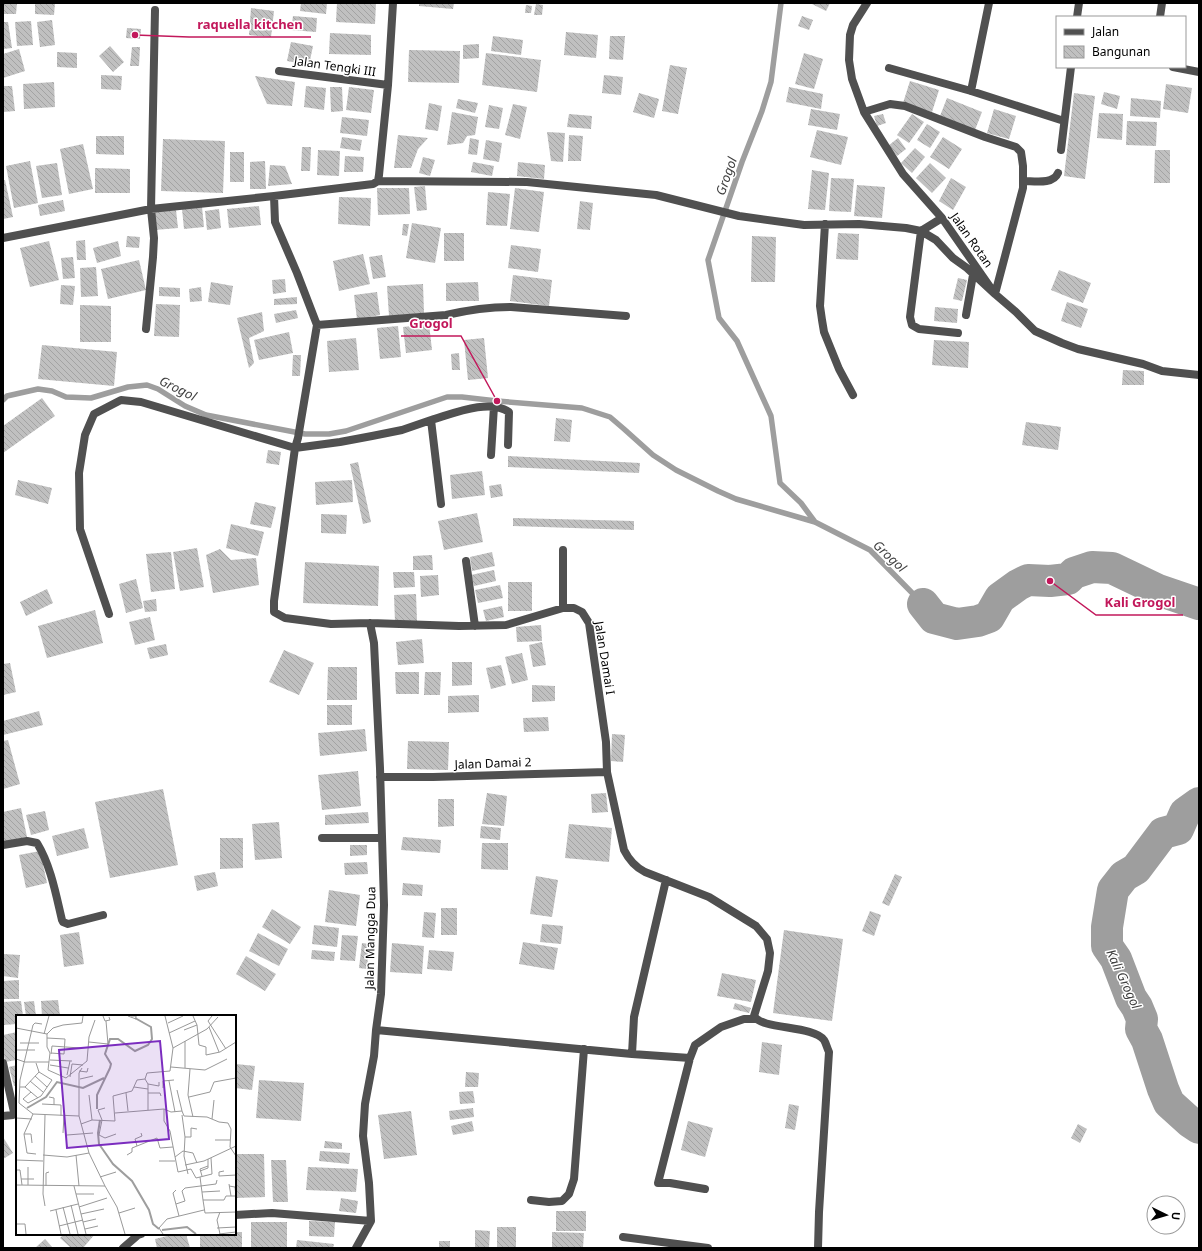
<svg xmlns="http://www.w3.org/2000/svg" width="1202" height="1251" viewBox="0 0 1202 1251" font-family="'Noto Sans',sans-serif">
	<defs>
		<pattern id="building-back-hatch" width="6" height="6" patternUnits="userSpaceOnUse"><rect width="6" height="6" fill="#c0c0c0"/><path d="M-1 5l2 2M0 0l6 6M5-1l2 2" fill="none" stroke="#a3a3a3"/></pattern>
	</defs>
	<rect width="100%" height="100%" fill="#fff"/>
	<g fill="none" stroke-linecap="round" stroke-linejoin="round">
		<!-- stream -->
		<path stroke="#9e9e9e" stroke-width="5.5" d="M781 3 771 82 762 111 742 162 708 260 719 318 737 341 771 416 780 483 801 503 815 522
			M3 400 7 396 38 389 52 391 66 397 91 398 128 387 147 385 158 389 185 406 206 415 305 434H329L346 431 447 397H462L497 401 582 408 610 417 624 429 653 455 676 470 718 491 736 499 815 522 870 550 923 604"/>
		<!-- river -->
		<path stroke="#9e9e9e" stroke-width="32" d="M923 604 934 618 957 624 978 621 989 617 1000 598 1018 585 1028 580 1050 581 1068 579 1074 573 1092 567 1112 568 1158 590 1199 604
			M1199 803 1185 813 1178 829 1163 833 1136 869 1124 876 1113 890 1107 927V946L1116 959 1131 998 1137 1007 1142 1019 1141 1029 1147 1040 1163 1089 1169 1103 1190 1122 1199 1128"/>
	</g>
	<!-- building -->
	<path fill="url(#building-back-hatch)" d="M3 3H17L16 14H3Z
		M35 3H55L54 15 35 14Z
		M301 3H327L326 14 300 11Z
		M337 3H376L375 24 336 22Z
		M419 3H454L453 9 419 6Z
		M810 3H830L826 11Z
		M536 4 543 5 542 15H534Z
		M526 5 532 6 531 13H525Z
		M251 8 274 11 271 37 249 35Z
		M293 16 317 18 316 32 291 30Z
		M802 16 813 20 809 30 798 26Z
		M52 20 55 45 40 47 37 22Z
		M31 21 33 45 17 46 15 22Z
		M3 22H8L12 48 3 49Z
		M127 28 141 29 140 39 126 38Z
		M566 32 598 35 596 58 564 55Z
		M330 33 371 35V55L329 54Z
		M493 36 523 40 521 55 491 51Z
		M610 36H625L623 60 609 59Z
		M291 42 313 46 309 65 287 61Z
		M479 44V58L463 59V45Z
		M110 46 124 62 113 72 99 56Z
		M132 47H140L139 66H130Z
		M19 49 25 71 3 78V54Z
		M409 50 460 51 459 83 408 82Z
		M57 52 77 53V68L57 67Z
		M486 53 541 60 537 92 482 85Z
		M804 53 823 59 814 89 795 84Z
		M670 65 687 68 678 114 662 111Z
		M101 75 122 76 121 90 101 89Z
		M604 75 623 77 621 95 602 93Z
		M255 76 295 82 292 106 267 104Z
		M910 81 939 90 932 112 903 103Z
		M54 82 55 107 24 109 23 84Z
		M1166 84 1192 88 1188 113 1163 109Z
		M3 86H12L15 111 3 112Z
		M306 86 326 88 324 110 304 107Z
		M330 87H342L343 111 331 112Z
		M349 87 374 90 371 113 346 110Z
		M789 87 823 94 821 109 786 102Z
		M1104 92 1120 96 1117 109 1101 104Z
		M639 93 659 99 654 118 633 112Z
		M1074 93 1095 96 1085 179 1064 176Z
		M947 98 982 112 975 130 940 116Z
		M1131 98 1161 101 1160 118 1130 116Z
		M458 99 478 103 475 113 456 108Z
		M429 103 442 106 438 131 425 129Z
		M513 104 527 107 520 139 505 135Z
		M489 105 503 108 499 129 485 127Z
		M811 109 840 114 837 130 808 125Z
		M994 109 1016 116 1009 139 987 133Z
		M452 112 478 117 475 135 467 136 463 143 447 145Z
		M1099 113 1123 114 1122 140 1097 138Z
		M569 114 592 116 591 129 567 127Z
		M883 114 886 123 877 126 874 116Z
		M912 114 924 122 909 143 897 135Z
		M342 117 369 120 367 136 340 133Z
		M1127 121 1157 122 1156 146 1126 145Z
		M927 124 940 132 930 148 917 140Z
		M817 130 848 137 841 165 810 157Z
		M547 132 565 133 563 162 551 161Z
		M398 135 428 138 418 149 411 168H394Z
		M569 135 583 136 581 161H568Z
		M96 136H124V155L96 154Z
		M342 137 362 140 360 151 340 148Z
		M943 137 962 149 949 169 930 157Z
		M470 138 479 140 477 155 468 154Z
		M898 138 906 149 897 156 888 146Z
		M163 139 225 141 223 193 161 191Z
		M486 140 502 143 499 162 483 159Z
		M83 144 93 189 69 194 60 149Z
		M302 147H311L310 171H301Z
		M915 148 925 157 912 173 901 163Z
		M318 150 340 151 339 176 317 175Z
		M1155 150H1170V183H1154Z
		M230 152H244V182H230Z
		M345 156 364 157 363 172H344Z
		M423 157 435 160 430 176 419 173Z
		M30 161 38 203 14 208 6 166Z
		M265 161 266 189H250V162Z
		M473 162 494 166 492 176 471 172Z
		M518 162 545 165 544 179 517 176Z
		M57 163 62 195 42 198 36 166Z
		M930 163 946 178 932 193 916 178Z
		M270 165 285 166 292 184 268 186Z
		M95 168 130 169V193H95Z
		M812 170 829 173 825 210 808 209Z
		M831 178 854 179 851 212 829 211Z
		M951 178 966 187 953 210 939 201Z
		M3 180H5L13 217 3 219Z
		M857 185 885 187 882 218 854 216Z
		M425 186 427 210 417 211 414 187Z
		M377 188H409L410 214 378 215Z
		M515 188 544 192 539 232 510 229Z
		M488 192 510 194 507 226 486 225Z
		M339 197 371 198 370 226 338 224Z
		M63 200 65 211 40 216 38 205Z
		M580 201 593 203 590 230 577 229Z
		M259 206 261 225 229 228 227 209Z
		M202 207 204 227 184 229 182 209Z
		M219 209 221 228 207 230 205 211Z
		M176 210 178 228 155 230 154 212Z
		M412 223 441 228 435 263 406 258Z
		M403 224H409L407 236 402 235Z
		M444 233H464V261H444Z
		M838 233 859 234 858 260 836 259Z
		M127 236 140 237 139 248 126 247Z
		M752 236 776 237 775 282H751Z
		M85 240 86 260H77L76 241Z
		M49 241 59 280 30 287 20 248Z
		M118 241 121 256 97 263 93 248Z
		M511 245 541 249 538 272 508 268Z
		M363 254 370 284 339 291 333 261Z
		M382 255 386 277 373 279 369 257Z
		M73 257 75 278 63 279 61 258Z
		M139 260 146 290 108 299 101 269Z
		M96 267 98 296 81 297 80 268Z
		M1059 270 1091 283 1083 303 1051 290Z
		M513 275 552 280 549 306 510 301Z
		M958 278 967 280 962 301 953 299Z
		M285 279 286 292 273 294 272 280Z
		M211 282 233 286 230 305 208 302Z
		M478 282 479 301H446V283Z
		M423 284 424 313 389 316 387 286Z
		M61 285 75 286 73 305 60 304Z
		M159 287 180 288V297L159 296Z
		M201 287 202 301 190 302 189 289Z
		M377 292 380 315 357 319 354 295Z
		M297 297V304L274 305V299Z
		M1067 302 1088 309 1081 328 1061 321Z
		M156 304 180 305 179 337 154 336Z
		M80 305 111 306V342H80Z
		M935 307 958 309 957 323 934 321Z
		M296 310 298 318 276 323 274 314Z
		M262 312 264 331 249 338 254 363 249 368 237 318Z
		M429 324 432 350 406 353 403 327Z
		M398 326 401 357 380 359 377 328Z
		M289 332 293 353 259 360 254 340Z
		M356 338 359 370 329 372 327 341Z
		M484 338 488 378 468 380 464 340Z
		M934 340 969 342 968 368 932 365Z
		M42 345 117 352 114 386 38 379Z
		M459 353 460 370H452L451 354Z
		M293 355H301L300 376H292Z
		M1123 370 1144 371V385H1122Z
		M42 398 55 416 3 453V426Z
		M556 418 572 420 570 442 554 441Z
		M1026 422 1061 427 1058 450 1022 445Z
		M268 450 281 452 279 465 266 463Z
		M508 456 640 463 639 473 508 467Z
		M358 462 371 522 363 524 350 464Z
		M482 471 485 495 452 499 450 475Z
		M18 480 52 488 48 504 15 495Z
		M352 480 353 502 316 505 315 482Z
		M501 484 503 496 491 498 489 486Z
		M255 502 276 507 271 528 250 524Z
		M477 513 483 542 444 550 438 521Z
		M321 514 347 515 346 534 321 533Z
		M513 518 634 521V530L513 526Z
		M231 524 264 532 258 556 226 548Z
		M197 548 204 587 180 591 173 552Z
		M220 549 231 560 256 558 259 585 213 593 206 555Z
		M171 552 175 589 151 592 146 554Z
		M492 552 495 566 472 571 470 557Z
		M432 555 433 570H413V556Z
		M305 562 379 566 378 606 303 603Z
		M494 570 496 581 474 586 471 575Z
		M393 572H414L415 587 394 588Z
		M438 575 439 595 421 597 420 576Z
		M136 579 143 608 126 613 119 584Z
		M508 582H532V611H508Z
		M500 585 503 598 478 603 475 590Z
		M47 589 53 603 26 616 20 602Z
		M416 594 417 621 395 622 394 595Z
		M156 599 157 611 145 612 143 601Z
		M502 606 504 617 486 621 483 610Z
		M95 610 103 643 47 658 38 626Z
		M150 617 155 640 135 645 129 622Z
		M541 625 542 641 517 642 516 627Z
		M422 639 424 663 398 665 396 642Z
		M542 642 546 665 533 667 529 645Z
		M166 644 168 655 150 659 147 648Z
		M284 650 314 663 299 695 269 682Z
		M522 653 528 680 512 684 505 657Z
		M452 662H472V685L452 686Z
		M10 663 16 692 3 695V664Z
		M501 665 506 685 491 689 486 668Z
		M328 667H357V700H327Z
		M395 672H419V694H396Z
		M425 672H441L440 695H424Z
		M532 685 555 686V701L532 702Z
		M479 695V712L448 713V696Z
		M327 705H352V725H327Z
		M39 711 43 725 3 735V721Z
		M548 717 549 731 524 732 523 718Z
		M365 729 367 751 320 756 318 733Z
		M612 734 625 735 623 762 611 761Z
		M8 740 20 784 3 789V741Z
		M408 741 449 742 448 770 407 769Z
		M358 771 361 806 322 810 318 775Z
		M163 789 178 865 110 878 95 802Z
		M487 793 507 796 504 826 482 824Z
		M606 793 608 812 592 813 591 794Z
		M438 799H454V826L438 827Z
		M21 808 27 837 3 842V812Z
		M45 811 49 830 31 835 26 815Z
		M368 812 369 823 325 825V815Z
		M279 822 282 858 255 860 252 824Z
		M569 824 612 828 609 862 565 858Z
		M481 826 501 828 500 840 480 838Z
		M84 828 89 848 57 856 52 836Z
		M403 837 441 840 440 853 401 850Z
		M220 838H243V868L220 869Z
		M482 843H508V870L481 869Z
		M350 845H367V855L350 856Z
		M40 851 47 883 26 888 19 855Z
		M367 862 368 874 345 875 344 863Z
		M215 872 218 886 197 891 194 876Z
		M895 874 902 877 889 906 882 903Z
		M536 876 558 880 552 917 530 914Z
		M403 883 423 885 422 896 402 895Z
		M329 890 360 895 356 926 325 922Z
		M441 908H457V935H441Z
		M272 909 301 927 290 944 262 927Z
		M870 911 881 915 874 936 862 931Z
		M424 912 436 913 434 938 422 937Z
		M542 924 563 926 561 944 540 942Z
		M314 925 339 928 337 947 312 944Z
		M784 930 843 939 832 1021 773 1013Z
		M79 932 84 964 64 967 60 935Z
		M258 933 288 949 279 966 249 951Z
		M342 935 358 936 355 961 340 960Z
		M523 942 558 948 554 970 519 964Z
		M362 943 369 944 367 969 359 968Z
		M392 943 424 946 422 974 390 972Z
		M312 950 335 952 334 961 311 959Z
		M429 950 454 952 452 971 427 969Z
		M3 954 20 955 18 978 3 976Z
		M246 956 276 974 265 991 236 974Z
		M722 973 756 980 751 1002 717 996Z
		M19 980V999H3V981Z
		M58 1000 60 1016H42L41 1001Z
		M21 1001 23 1016H17V1024L3 1025V1002Z
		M34 1001 36 1016H26L24 1002Z
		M735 1003 751 1008 749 1013 733 1009Z
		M17 1032V1060L5 1062 3 1050V1035Z
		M762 1042 782 1045 779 1075 759 1072Z
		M236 1064 255 1066 252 1090 235 1088Z
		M17 1065V1086H14L9 1067Z
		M466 1072 479 1073 478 1087H465Z
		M259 1080 304 1083 301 1121 256 1118Z
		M473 1091 475 1103 460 1104 459 1092Z
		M789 1104 799 1106 795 1130 785 1128Z
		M473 1108 474 1117 450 1120 449 1111Z
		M411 1111 417 1155 384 1159 378 1115Z
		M472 1121 474 1131 453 1135 451 1126Z
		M688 1121 713 1128 705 1157 681 1150Z
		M1078 1124 1087 1129 1080 1143 1071 1138Z
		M3 1137 13 1153 3 1159Z
		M325 1141 342 1143V1149L324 1148Z
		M320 1151 350 1153 349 1164 319 1161Z
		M235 1154H264L265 1197 236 1198Z
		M271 1160H286L288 1202H273Z
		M308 1167 358 1169 356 1192 306 1190Z
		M341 1198 358 1201 356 1213 339 1211Z
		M556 1211H586V1231H556Z
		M309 1221 335 1222 334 1237 309 1236Z
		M251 1222H287V1248H251Z
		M497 1227H516V1248H497Z
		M475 1230 490 1231 489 1248H475Z
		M235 1232H242V1248H200V1234H235Z
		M552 1232 584 1233 583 1248H552Z
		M64 1234H95L83 1248H71L60 1238Z
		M175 1234H186L190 1248H157L155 1239Z
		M45 1239 53 1248H35Z
		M297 1240 334 1244 333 1248H296Z
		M439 1241H450V1248H439Z"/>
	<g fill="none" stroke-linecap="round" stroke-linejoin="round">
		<!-- minor -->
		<path stroke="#505050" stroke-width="8" d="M867 3 853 25 850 35 849 60 852 79 864 112 903 174 942 218 995 294 1016 312 1035 331 1062 343 1078 349 1143 364 1162 371 1199 375
			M1077 17 1079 3
			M1160 17 1162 3
			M1173 67 1199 72
			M889 68 971 91 1064 121
			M279 71 388 85
			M971 91 989 3
			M1061 150 1071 67
			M378 181 527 182 656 195 739 216 804 225 859 224 906 228 921 231 936 240 953 258 967 268 995 294 1023 188V166L1021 152 1016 147 985 137 905 106 890 104 864 112
			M1023 181C1034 181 1053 185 1058 173
			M274 196 275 222 297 273 317 325 298 438 295 448 274 601V612L285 618 331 624 370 623 459 626 506 625 563 608H574L582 612 589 623 606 742 607 772 624 850C629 860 635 867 645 872L709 897 756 926 767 939 770 953 768 971 754 1016C762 1030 813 1025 824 1040 826 1043 827 1048 829 1052L819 1212 818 1248
			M942 218 921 231 910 317 912 325 919 329 958 333
			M825 224 820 306 822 320 824 332 839 369 853 395
			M3 238 151 209 274 196 373 184 378 181 379 175 388 85 393 3
			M966 315 973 275
			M317 325 446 315C468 310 489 307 511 307L626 316
			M146 329 153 257 154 238 151 209 155 10
			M431 420C452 414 489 398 509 412L508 445
			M491 455 494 406
			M466 561 475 626
			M563 608V550
			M109 614 80 529 79 473 85 435 94 414 121 400 141 402 295 448 340 442 372 436 402 430 431 420 441 504
			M380 777H433L607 772
			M322 838H381
			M3 845 27 841 37 843C51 866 56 895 62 920L63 922 68 924 103 915
			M376 1030 632 1054 690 1058
			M632 1054 634 1017 666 880
			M3 1063 14 1112 13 1115 3 1116
			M705 1189 670 1183H658L690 1058 695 1045 721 1027 744 1019H756
			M531 1200 549 1202 562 1201 569 1194 574 1179 584 1049
			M235 1215 272 1213 371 1221
			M623 1237 708 1248
			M123 1248 138 1235 141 1234
			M356 1248 371 1221 369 1183 363 1136 365 1104 374 1056 376 1030 381 994 384 905 380 768 374 643 370 623"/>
	</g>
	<g text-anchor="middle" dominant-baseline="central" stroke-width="3" stroke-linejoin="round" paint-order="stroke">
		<!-- street labels -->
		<g font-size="12" fill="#000" stroke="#fff">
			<text transform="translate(335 66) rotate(8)">Jalan Tengki III</text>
			<text transform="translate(972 240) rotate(55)">Jalan Rotan</text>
			<text transform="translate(605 658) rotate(81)">Jalan Damai I</text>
			<text transform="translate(493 763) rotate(-2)">Jalan Damai 2</text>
			<text transform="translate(370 938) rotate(-89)">Jalan Mangga Dua</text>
		</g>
		<!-- water labels -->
		<g font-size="13" font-style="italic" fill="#3f3f3f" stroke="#fff">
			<text transform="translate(726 176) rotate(-71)">Grogol</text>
			<text transform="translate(178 388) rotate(26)">Grogol</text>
			<text transform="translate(890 556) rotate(43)">Grogol</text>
			<text transform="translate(1124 979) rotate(65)">Kali Grogol</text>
		</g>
	</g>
	<!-- overview -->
	<g transform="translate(16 1015)">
		<rect width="220" height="220" fill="#fff"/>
		<path fill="none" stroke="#9e9e9e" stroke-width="2" d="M94 53 95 49 89 39 94 24H102L119 36 132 30 136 24 135 12 119 3M11 93 30 82 41 67 67 73 88 63M81 94V80L94 53M84 105 82 118 83 129 97 149 116 166 133 195 137 209 143 214M146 215 171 212 180 219"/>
		<path fill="none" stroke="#999" stroke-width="1" d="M87 1 89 6 94 5 93 2M112 1 120 4V1H115M196 1 192 6 210 34M152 8 167 1M26 9 19 8 17 10 4 65 3 88 17 99 63 101 73 138 89 171M181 10 183 30 190 32V40L204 37 220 27M193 12 203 37M0 13 31 19V32L34 38 32 55 50 63 71 46 73 22 79 5M168 15 181 10 177 1M153 18 179 6M28 19 33 1M31 19 37 13 47 10 66 8 67 1M31 23 49 24 48 39 35 38M73 27 92 29 90 6M4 28H23M157 33 191 14 202 2M0 35H19M35 39 36 31 64 33M0 44 9 47H33M34 45 56 46M34 50 52 53M155 52 189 55 211 44M169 53V26M174 54 172 80 177 102M63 56 71 57 72 53M51 60 54 46M19 61 31 72M54 62 56 49 67 50M64 64 77 61M129 64 132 69V95M14 66 27 77M153 66 159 97M132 69 143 71V67M4 72H9L22 83M9 72 23 57 20 48M118 72 132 74M147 73V66L158 65M161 75 166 96M15 77 7 84 12 88 25 81 36 65 23 57M110 78 112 96M132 78H144L145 81M73 80 76 105M33 82 38 83V90M173 82 194 77 198 67 220 63M26 89 45 90V101M89 93 82 95 86 105 83 120 89 123 100 119M148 94V106L154 116 162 157 175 154 180 163 184 162M99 98 148 94 155 97 166 96 168 101 191 102 203 107 212 108 215 114 214 132 220 141M17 99 8 119 11 138 20 139M29 100 27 179 29 191M166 100 169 122 168 141 172 159M63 101V58L66 53M0 103 16 104M196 104 198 85M65 109 76 105 99 106 97 81 116 76 121 65 129 64 131 58 154 56 157 33 149 1M47 118 48 101M8 119H15L16 128M51 120 77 118M169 122H175V113L181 114M199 125H214M121 131 119 124 126 121 125 118M27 140 51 142 73 138M60 140 63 171M111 140 116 137V133L141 123 144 133 157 132M159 142 167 136 177 138 181 148M195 143 196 159 184 162 187 185H208L210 181H220L219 172 213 171M0 145 27 146M143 146H159M169 150 188 146 220 131M0 155H4L6 170M184 156 192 153V144M208 156 203 157V161L220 160M186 161 184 154 192 151M84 162 100 157M5 164H18M213 169 215 181M0 170 89 171 101 192 109 219M12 170V152M30 171V158L33 157M58 171 70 219M160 175 157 178 163 201M186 177 204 176M60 179H78M187 185 189 198 220 197M160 189 169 186 166 176 169 173 200 169 201 165M55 190 62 219M47 192 54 219M63 192 91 183M40 195 45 219M34 196 62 189M103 198 119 193M65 199 88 194M67 207 80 204M0 209H9L10 219M43 211 67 205M201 213 220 212M69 214 82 211M147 219 143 213 151 204 188 195M203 219 220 217M204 219 201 205 204 197"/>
		<path fill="#7b2cbf" fill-opacity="0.15" stroke="#7b2cbf" stroke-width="2" d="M144 26 153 124 51 133 43 35Z"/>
		<rect width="220" height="220" fill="none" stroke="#000" stroke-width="2"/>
	</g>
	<!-- callouts -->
	<path fill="none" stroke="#c2185b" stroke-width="1.5" d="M135 35L189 37H311M497 401L461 336H401M1050 581L1096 615H1183"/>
	<g fill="#c2185b" stroke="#fff" stroke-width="1.5">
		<circle cx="135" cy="35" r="4"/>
		<circle cx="497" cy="401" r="4"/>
		<circle cx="1050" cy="581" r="4"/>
	</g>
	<g font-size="13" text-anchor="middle" font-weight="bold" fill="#c2185b" stroke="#fff" stroke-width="3" stroke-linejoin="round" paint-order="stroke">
		<text x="250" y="29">raquella kitchen</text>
		<text x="431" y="328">Grogol</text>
		<text x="1140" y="607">Kali Grogol</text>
	</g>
	<!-- border -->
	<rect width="1202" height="1251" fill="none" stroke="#000000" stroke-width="8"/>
	<!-- legend -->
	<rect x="1056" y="16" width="130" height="52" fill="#ffffff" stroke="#999999"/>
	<rect x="1064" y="29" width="20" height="6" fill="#505050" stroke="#999999"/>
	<text x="1092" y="36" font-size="12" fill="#000000">Jalan</text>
	<rect x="1064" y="46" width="20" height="12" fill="url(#building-back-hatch)" stroke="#999999"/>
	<text x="1092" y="56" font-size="12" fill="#000000">Bangunan</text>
	<!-- north arrow -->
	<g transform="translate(1166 1215) rotate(95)"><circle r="19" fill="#ffffff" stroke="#999999"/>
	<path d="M0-3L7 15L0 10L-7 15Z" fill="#000000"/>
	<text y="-6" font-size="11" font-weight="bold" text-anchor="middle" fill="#000000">U</text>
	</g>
</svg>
